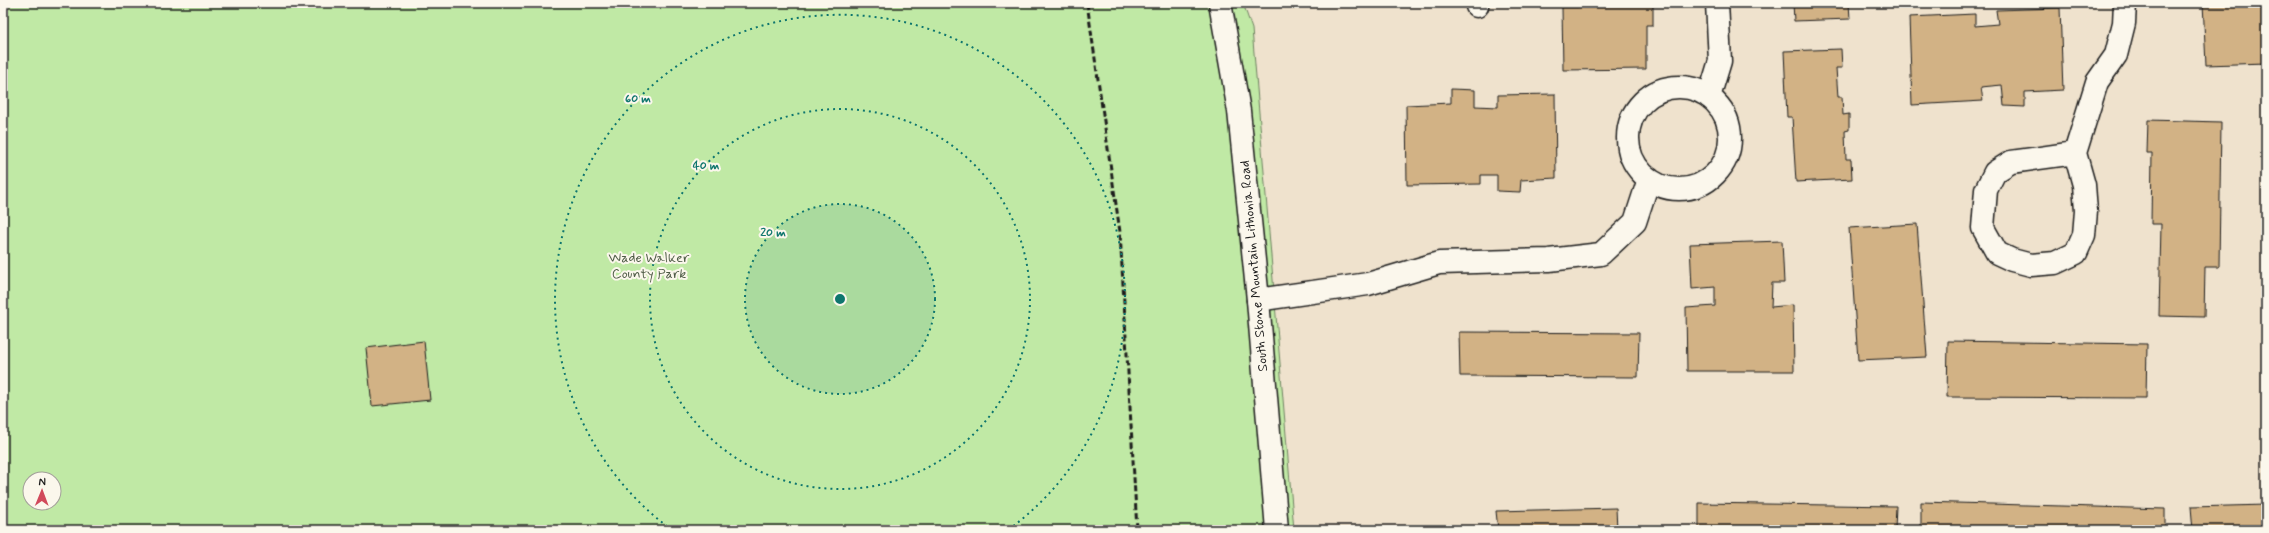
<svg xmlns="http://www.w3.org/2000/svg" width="2269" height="533" viewBox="0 0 2269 533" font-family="Mynerve,sans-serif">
	<rect width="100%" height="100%" fill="#efe2cd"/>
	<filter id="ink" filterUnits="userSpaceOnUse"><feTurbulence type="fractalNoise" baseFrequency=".025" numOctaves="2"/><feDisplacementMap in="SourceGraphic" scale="8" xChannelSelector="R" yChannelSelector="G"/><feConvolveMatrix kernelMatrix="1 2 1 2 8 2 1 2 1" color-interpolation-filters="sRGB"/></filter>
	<g filter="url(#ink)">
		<!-- green -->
		<path fill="#c0e9a5" stroke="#6e8260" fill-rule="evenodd" d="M3 3H1243L1252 29 1294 530H3ZM30 479H54V503H30Z"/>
		<!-- building -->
		<path fill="#d2b285" stroke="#1c1c1c" d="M1578 3H1653V25H1646V69L1563 70 1562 7H1578Z
			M1793 3H1849L1850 19 1794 21Z
			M2203 3H2266V63L2206 65Z
			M2060 8 2063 90 2025 92V107L2004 106 2002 85 1981 87 1983 101 1912 105 1909 17 1975 14V26L1998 24 1996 10Z
			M1841 49 1842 68H1836L1838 97H1842L1843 115 1849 114V130L1845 131 1846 159H1851L1852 179 1796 182 1792 117H1787L1784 51Z
			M1451 89 1475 90V106L1498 107V95L1555 94 1556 178 1521 180 1520 192 1497 191V175H1481V184L1407 185 1406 105 1451 103Z
			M2148 120 2221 122 2219 267H2205L2204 317 2159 316 2161 224H2151L2152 153H2147Z
			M1917 224 1927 357 1858 360 1849 228Z
			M1782 241 1784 283H1772L1771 307 1793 305 1794 371H1687L1686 308 1715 306V287L1692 289 1690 244Z
			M1459 332 1639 333 1638 377 1460 376Z
			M424 341 430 400 372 406 366 348Z
			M1948 341 2147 344 2146 398 1947 397Z
			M1921 502 2165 509V530H1921Z
			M1699 503 1896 506 1895 530H1699Z
			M2266 505V530H2193L2191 507Z
			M1616 508 1617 530H1498L1496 511Z
			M1427 529 1492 530H1427Z"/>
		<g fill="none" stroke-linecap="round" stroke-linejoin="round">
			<!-- minor casing -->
			<g stroke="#1c1c1c" stroke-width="25">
				<path id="minor" d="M1477 3V6
					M1628 138a51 51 0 1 1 102 0a51 51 0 1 1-102 0Z
					M1709 97 1720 61 1717 3
					M2075 153 2011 162 1995 172 1986 190 1983 228 1997 253 2012 260 2031 265 2055 263 2076 253 2084 235 2086 211 2084 185 2075 153 2097 82 2116 55 2124 23 2125 3
					M1258 300 1368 284 1439 263 1549 260 1601 254 1635 222 1649 179"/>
			</g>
			<!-- major casing -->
			<g stroke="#1c1c1c" stroke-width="25">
				<path id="major" d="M1220 3 1239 111 1258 300 1277 530"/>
			</g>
			<!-- minor -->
			<use href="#minor" stroke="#fbf7ec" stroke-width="22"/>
			<!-- major -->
			<use href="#major" stroke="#fbf7ec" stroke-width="22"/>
			<!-- rail -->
			<path stroke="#1c1c1c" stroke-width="3" stroke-dasharray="6 3" stroke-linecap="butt" d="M1087 3 1120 232 1137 530"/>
		</g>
	</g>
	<!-- distance rings -->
	<circle cx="840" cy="299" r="95" fill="#0f766e" fill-opacity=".12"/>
	<g fill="none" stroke="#0f766e" stroke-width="2" stroke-dasharray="2 4">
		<circle cx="840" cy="299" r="95"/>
		<circle cx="840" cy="299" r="190"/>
		<path d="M672 530A285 285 0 1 1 1008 530"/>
	</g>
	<g text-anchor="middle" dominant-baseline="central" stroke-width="4" stroke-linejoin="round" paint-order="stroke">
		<!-- park labels -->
		<g font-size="14" fill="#4d5a45" stroke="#fbf7ec">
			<text x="649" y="258">Wade Walker<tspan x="649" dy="16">County Park</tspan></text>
		</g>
		<!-- street labels -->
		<g font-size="14" fill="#1c1c1c" stroke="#fbf7ec">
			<text transform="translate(1254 266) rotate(-95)">South Stone Mountain Lithonia Road</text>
		</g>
	</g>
	<circle cx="840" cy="299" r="6" fill="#0f766e" stroke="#fbf7ec" stroke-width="2"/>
	<g font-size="12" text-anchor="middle" font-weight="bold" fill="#0f766e" stroke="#fbf7ec" stroke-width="4" stroke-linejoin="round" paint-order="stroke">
		<text x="638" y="102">60 m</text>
		<text x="706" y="169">40 m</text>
		<text x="773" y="236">20 m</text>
	</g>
	<!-- margin -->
	<rect width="2269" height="533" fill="none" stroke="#fbf7ec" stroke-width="16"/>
	<rect x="8" y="8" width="2253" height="517" fill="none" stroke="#1c1c1c" stroke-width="1.5" filter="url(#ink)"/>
	<!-- north arrow -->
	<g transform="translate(42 491) rotate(1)"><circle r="19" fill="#fbf7ec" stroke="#a29f99"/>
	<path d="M0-3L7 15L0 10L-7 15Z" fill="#d1495b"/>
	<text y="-6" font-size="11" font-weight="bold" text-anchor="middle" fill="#1c1c1c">N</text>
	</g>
</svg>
